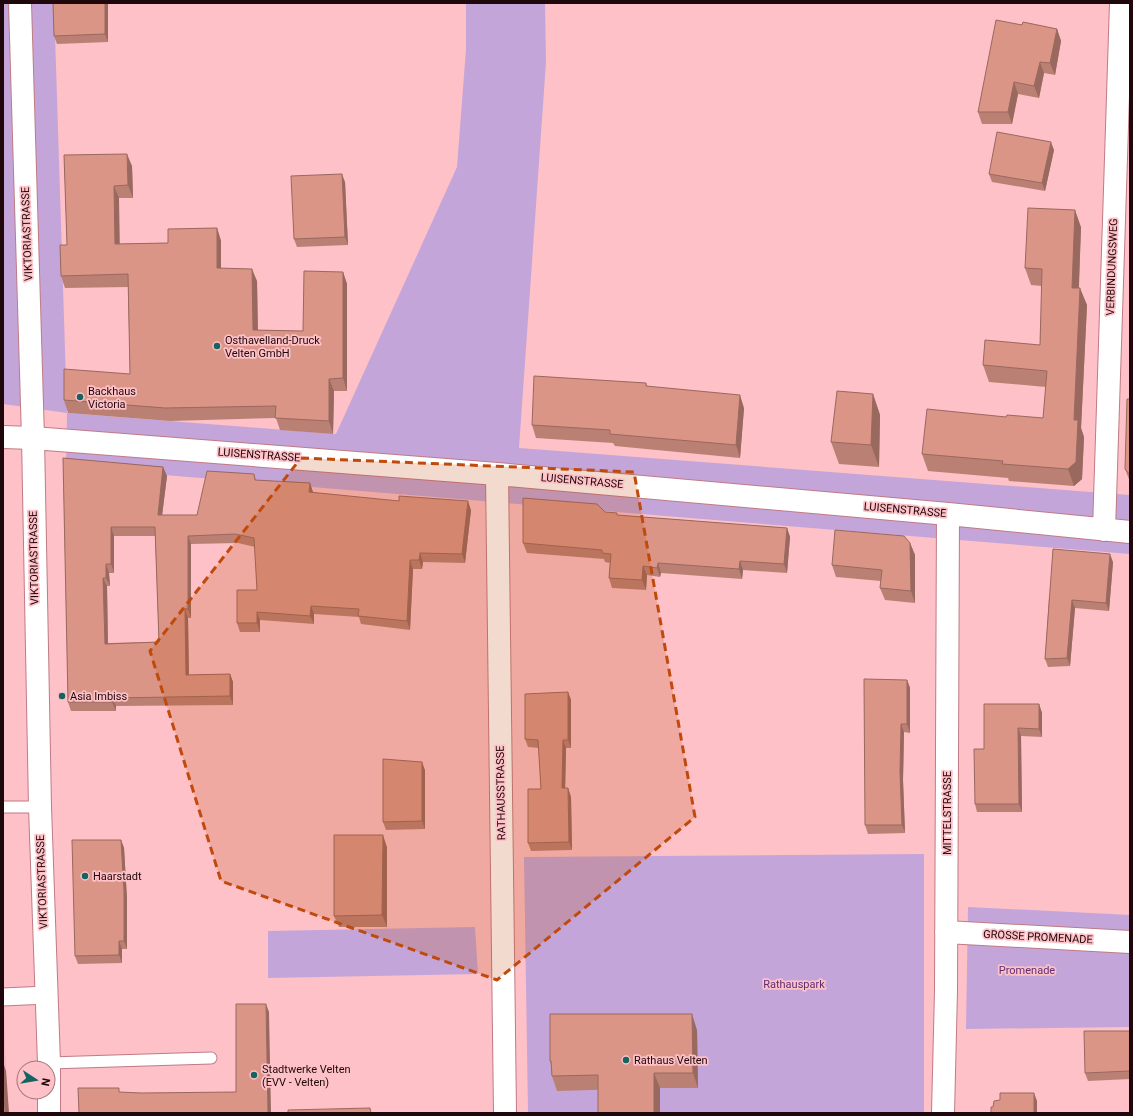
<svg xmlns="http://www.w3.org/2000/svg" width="1133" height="1116" viewBox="0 0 1133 1116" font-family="Roboto,sans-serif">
	<rect width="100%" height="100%" fill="#fdc1c7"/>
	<!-- built -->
	<path fill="#f5b3bb" d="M3 917 5 1050 9 1113H3Z"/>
	<!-- green -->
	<path fill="#c4a5d9" d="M3 3H54L67 413 336 434 457 167 466 49V3H545L546 62 519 448 1130 495V554L66 467 67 413 3 404Z
		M924 854V1113H528L524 857Z
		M968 907 1130 915V1027L966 1029Z
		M475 927 478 974 268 978V931Z"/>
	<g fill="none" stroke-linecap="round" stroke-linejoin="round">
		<!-- service casing -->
		<g stroke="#c07b84" stroke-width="13">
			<path id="service" d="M3 807H40
				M49 1063 211 1058"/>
		</g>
		<!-- pedestrian casing -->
		<g stroke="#c07b84" stroke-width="19">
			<path id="pedestrian" d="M3 997 47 995"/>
		</g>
		<!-- minor casing -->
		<g stroke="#c07b84" stroke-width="24">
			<path id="minor" d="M3 437 33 438 497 474 948 514 1130 532
				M497 474 505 1113
				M1104 530 1121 3
				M946 932 1130 942
				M943 1113 946 991 948 514"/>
		</g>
		<!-- tertiary casing -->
		<g stroke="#c07b84" stroke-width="24">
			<path id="tertiary" d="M20 3 33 438 40 807 49 1063V1113"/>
		</g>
		<!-- service -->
		<use href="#service" stroke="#fff" stroke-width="11"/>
		<!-- pedestrian -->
		<use href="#pedestrian" stroke="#fff" stroke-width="17"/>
		<!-- minor -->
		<use href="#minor" stroke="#fff" stroke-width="22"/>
		<!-- tertiary -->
		<use href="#tertiary" stroke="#fff" stroke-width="22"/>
	</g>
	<!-- wall -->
	<path fill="#bb8074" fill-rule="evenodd" d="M53 3H108V42L57 44 54 36Z
		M1022 25 1057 29 1061 41 1055 75 1044 73 1039 98 1018 94 1012 124H982L978 112Z
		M1054 150 1045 191 992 182 989 174Z
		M64 155 132 166 133 198H119V244L168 243 217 228 221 241V268L257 281 258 330 303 331 343 272 347 284V391H334L333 434 280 430 276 418 170 421 68 413 64 400 130 374 128 287 65 288 61 276 67 245Z
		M345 182 348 245 297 247 294 239Z
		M1081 227 1079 288 1087 305 1081 428 1084 437 1082 479 1074 486 1009 481 1008 478 928 471 922 454 1006 417 1043 418 1046 387 989 382 983 365 1040 345 1042 286 1031 285 1025 268Z
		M646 383 647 386 744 408 740 458 615 446 613 443 536 438 532 425Z
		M873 394 880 415 879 467 839 464 831 442Z
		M1130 399V482L1125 469Z
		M63 458 163 467 167 476 162 515H197L254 474 256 480 310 483 313 493 471 510 465 563 423 562 422 569H413L410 630 361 624 359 617 314 614V624L260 620V632H240L237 623 257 590 255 547 238 543 191 544V618H188L189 675 230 674 233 682V705L116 706V711H71L68 702ZM114 536H155L159 642 108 643 107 586H110L109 573H114Z
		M605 512 617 513V515L787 528 790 537 787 573 743 570 742 579 661 573 660 577 647 575 646 590 612 588 609 578 610 563 605 562 604 559 527 553 523 543Z
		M910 543 915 555V603L885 600 880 588 881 581 836 577 832 565Z
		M1113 562 1109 611 1075 608 1070 666 1048 667 1045 659 1049 598Z
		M907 680 910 688V733L904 732 903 780 905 833 868 834 865 825Z
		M568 692 571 700V748H566L565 788H568L571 797 572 850 531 851 528 843 541 789 539 748 528 747 525 739Z
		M1039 704 1042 713V737L1021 736 1022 812H977L975 804 984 749Z
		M425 770V829L386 830 383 822Z
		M121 840 124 848 127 899V949H122V963L78 964 75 956Z
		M387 847V927H339L334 916Z
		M697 1030 698 1088H660L557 1091 552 1076 551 1065 550 1061Z
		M1130 1031V1079L1088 1081 1085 1073Z"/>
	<!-- shaded-wall -->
	<path fill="#99685e" d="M105 3H108V42L105 34Z
		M1057 29 1061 41 1055 75 1050 63Z
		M1040 62 1044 73 1039 98 1034 86Z
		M1014 82 1018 94 1012 124 1008 112Z
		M1051 142 1054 150 1045 191 1042 183Z
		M127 154 132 166 133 198 128 185Z
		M342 174 345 182 348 245 345 237Z
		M114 186 119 198 120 256 115 244Z
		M1075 210 1081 227 1078 305 1072 288Z
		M217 228 221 241V280L217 268Z
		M252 269 257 281 258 343 253 330Z
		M343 272 347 284V391L343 378Z
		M1080 288 1087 305 1081 428 1084 437 1082 479 1074 486 1068 469 1074 420Z
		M329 379 334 391 333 434 329 421Z
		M873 394 880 415 879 467 871 445Z
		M740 395 744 408 740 458 736 445Z
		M163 467 167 476 161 524 158 515Z
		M310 483 313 492 312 501 309 492Z
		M468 501 471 510 465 563 462 554Z
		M111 527 114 536V573L111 564Z
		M787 528 790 537 787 573 784 564Z
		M188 536 191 544V618L188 609Z
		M910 543 915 555V603L911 591Z
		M420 553 423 562 422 569 419 560Z
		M1110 554 1113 562 1109 611 1106 603Z
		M410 560 413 569 410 630 407 621Z
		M740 561 743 570 742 579 739 569Z
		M658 563 661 573 660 577 657 568Z
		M106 564 109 573 110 586 106 578Z
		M643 566 647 575 646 590 642 580Z
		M103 578 107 586 108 652 105 644Z
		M1072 600 1075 608 1070 666 1067 658Z
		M311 606 314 614V624L310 616Z
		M185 609 188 618 189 683 186 675Z
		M257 612 260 620V632L257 623Z
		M230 674 233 682V705L230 696Z
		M907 680 910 688V733L907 724Z
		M568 692 571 700V748L568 740Z
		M112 698 116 706V711L112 702Z
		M1039 704 1042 713V737L1039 729Z
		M901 724 904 732 903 780 905 833 902 825 900 772Z
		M1018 728 1021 736 1022 812 1019 804Z
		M563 740 566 748 565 797 562 788Z
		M422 762 425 770V829L422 821Z
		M568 788 571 797 572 850 569 842Z
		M383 835 387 847V927L382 915Z
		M121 840 124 848 127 899V949L124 941Z
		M119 941 122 949V963L119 955Z
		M266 1004 269 1012 271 1113H268Z
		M692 1014 697 1030 698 1088 693 1073Z
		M3 1062 6 1071 9 1113H5L3 1076Z
		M654 1073 660 1088V1113H654Z
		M1034 1093 1037 1101V1113H1034Z"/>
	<!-- building -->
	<path fill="#da9587" stroke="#99685e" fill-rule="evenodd" d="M53 3H105V34L54 36Z
		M996 20 1022 25 1023 22 1057 29 1050 63 1040 62 1034 86 1014 82 1008 112H978Z
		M997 132 1051 142 1042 183 989 174Z
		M127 154 128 185 114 186 115 244 168 243V229L217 228V268L252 269 253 330 303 331 304 271 343 272V378L329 379V421L275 418 276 406 165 408 64 400V369L130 374 128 274 61 276 60 245H67L64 155Z
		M342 174 345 237 294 239 291 176Z
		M1028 208 1075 210 1072 288H1080L1074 420H1078L1076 462 1068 469 1002 464 1003 461 922 454 927 409 1006 417 1007 415 1043 418 1047 371 983 365 985 340 1040 345 1042 269 1025 268Z
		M534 376 646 383V386L740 395 736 445 610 434V430L532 425Z
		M837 391 873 394 871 445 831 442Z
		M1127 399H1130V475L1125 469Z
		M63 458 163 467 158 515H197L207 471 254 474 255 480 310 483 309 492 399 501V496L468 501 462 554 420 553 419 560H410L407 621 358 616 359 609 311 606 310 616 257 612V623H237V590H257L254 538 235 534 188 536V609H185L186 675 230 674V696L112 698V702H68ZM111 527H155L159 642 105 644 103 578H106V564H111Z
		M523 498 597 504 605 512 617 513V515L787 528 784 564 740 561 739 569 658 563 657 568 643 566 642 580 609 578 611 554 602 553V550L523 543Z
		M835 530 904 536 910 543 911 591 880 588 882 570 832 565Z
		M1053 549 1110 554 1106 603 1072 600 1067 658 1045 659Z
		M864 679 907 680V724H901L900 772 902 825H865Z
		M568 692V740H563L562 788H568L569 842 528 843V789H541L538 740 525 739V694Z
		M984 704H1039V729L1018 728 1019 804H975L974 749H984Z
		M383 759 422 762V821L383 822Z
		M334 835H383L382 915 334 916Z
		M72 840H121L124 891V941H119V955L75 956Z
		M236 1004H266L268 1113H79L78 1088H119V1092L141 1093 236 1092Z
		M550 1014H692L693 1073H654V1113H598V1075L552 1076 551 1061H550Z
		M1084 1031H1130V1071L1085 1073Z
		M3 1076 5 1113H3Z
		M1000 1093H1034V1113H991V1107H993L994 1101 1000 1100Z
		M370 1108 371 1113H288V1110Z"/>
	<!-- marked area -->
	<path fill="#c0490c" fill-opacity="0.2" stroke="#c0490c" stroke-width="3" stroke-dasharray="8 5" stroke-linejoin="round" d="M301 458 634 472 695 817 497 980 221 881 150 651Z"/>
	<!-- markers -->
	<g fill="#166461" stroke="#fdc1c7" stroke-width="1.5">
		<circle cx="217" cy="346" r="4"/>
		<circle cx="80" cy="397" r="4"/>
		<circle cx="62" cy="696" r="4"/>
		<circle cx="85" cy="876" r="4"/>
		<circle cx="626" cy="1060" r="4"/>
		<circle cx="254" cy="1075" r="4"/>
	</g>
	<g text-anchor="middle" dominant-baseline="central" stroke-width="3.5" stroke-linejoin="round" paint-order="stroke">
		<!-- street labels -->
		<g font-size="11" fill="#20070b" stroke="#fdc1c7">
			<text transform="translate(27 234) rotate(-92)">VIKTORIASTRASSE</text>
			<text transform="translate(1112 267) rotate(-88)">VERBINDUNGSWEG</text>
			<text transform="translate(259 455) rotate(4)">LUISENSTRASSE</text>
			<text transform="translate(582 481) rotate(5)">LUISENSTRASSE</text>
			<text transform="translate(905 510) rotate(5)">LUISENSTRASSE</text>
			<text transform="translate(34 558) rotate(-91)">VIKTORIASTRASSE</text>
			<text transform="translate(501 793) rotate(-91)">RATHAUSSTRASSE</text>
			<text transform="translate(947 813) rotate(-90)">MITTELSTRASSE</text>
			<text transform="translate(42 882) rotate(-92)">VIKTORIASTRASSE</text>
			<text transform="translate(1038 937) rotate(3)">GROSSE PROMENADE</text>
		</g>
		<!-- poi labels -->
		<g font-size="11" fill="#20070b" stroke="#fdc1c7" text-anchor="start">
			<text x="225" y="340">Osthavelland-Druck<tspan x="225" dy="13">Velten GmbH</tspan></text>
			<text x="88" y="391">Backhaus<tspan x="88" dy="13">Victoria</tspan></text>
			<text x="70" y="696">Asia Imbiss</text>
			<text x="93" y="876">Haarstadt</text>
			<text x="634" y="1060">Rathaus Velten</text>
			<text x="262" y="1069">Stadtwerke Velten<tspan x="262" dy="13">(EVV - Velten)</tspan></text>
		</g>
		<!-- park labels -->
		<g font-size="11" fill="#5c2e76" stroke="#fdc1c7">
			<text x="1027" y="970">Promenade</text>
			<text x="794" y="984">Rathauspark</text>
		</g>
	</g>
	<!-- border -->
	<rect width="1133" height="1116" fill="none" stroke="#20070b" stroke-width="8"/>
	<!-- north arrow -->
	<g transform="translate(36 1080) rotate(102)"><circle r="19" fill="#fdc1c7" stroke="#a5777c"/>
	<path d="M0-3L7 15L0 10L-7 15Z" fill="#166461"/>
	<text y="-6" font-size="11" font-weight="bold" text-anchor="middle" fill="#20070b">N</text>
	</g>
</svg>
